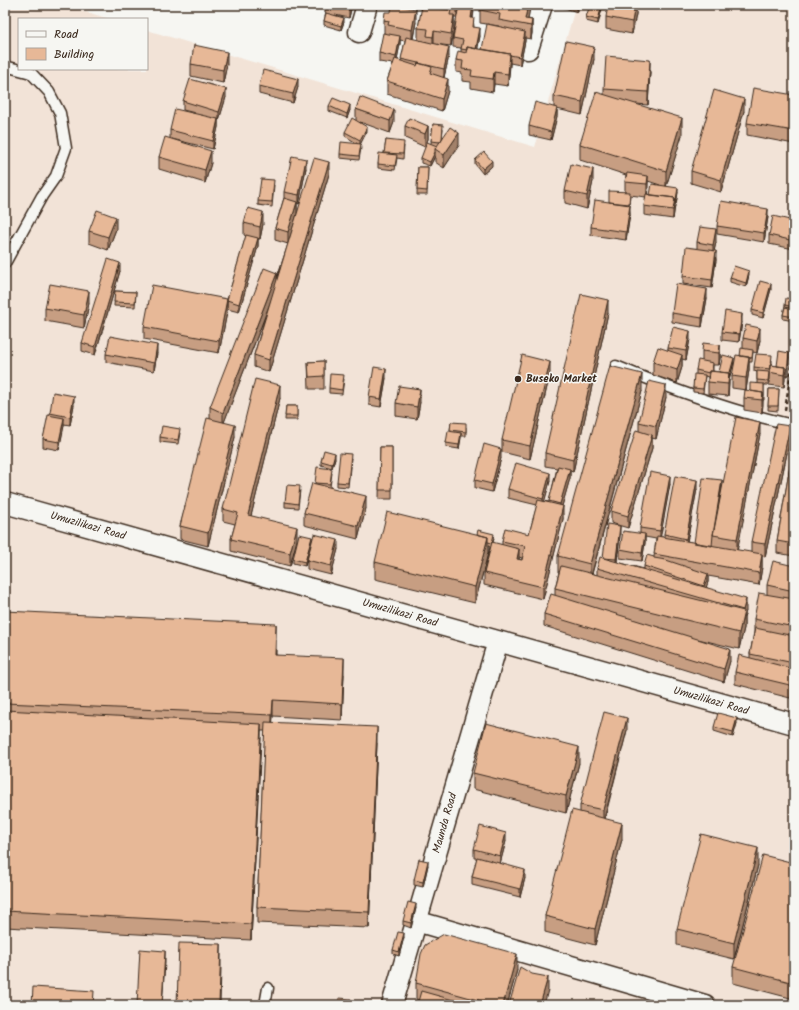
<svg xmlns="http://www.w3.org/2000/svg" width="799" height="1010" viewBox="0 0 799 1010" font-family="Kalam,sans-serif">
	<rect width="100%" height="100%" fill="#f6f6f2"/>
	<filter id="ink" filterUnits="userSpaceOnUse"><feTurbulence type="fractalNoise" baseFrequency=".025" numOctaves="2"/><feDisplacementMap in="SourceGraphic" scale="8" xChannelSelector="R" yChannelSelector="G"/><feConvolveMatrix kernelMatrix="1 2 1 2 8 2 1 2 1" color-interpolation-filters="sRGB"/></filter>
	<g filter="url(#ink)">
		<!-- built -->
		<path fill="#f2e3d7" d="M5 5H63L110 19H19V69H147V30L535 147 576 5H794V1005H5Z"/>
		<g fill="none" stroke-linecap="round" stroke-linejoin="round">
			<!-- service casing -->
			<g stroke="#3b2a1e" stroke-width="13">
				<path id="service" d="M5 66 31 73 49 92 60 113 66 148 56 176 42 196 5 263
					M616 366C659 384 702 400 746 413 762 417 778 422 794 425
					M265 1005 268 988"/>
			</g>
			<!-- minor casing -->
			<g stroke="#3b2a1e" stroke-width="23">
				<path id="minor" d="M359 32 367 5
					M528 49 542 5
					M5 503 794 724
					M416 921 705 1005
					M392 1005 498 641"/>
			</g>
			<!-- path -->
			<path stroke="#3b2a1e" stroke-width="2.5" stroke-dasharray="4 3" stroke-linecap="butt" d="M785 410 794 352"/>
			<!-- service -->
			<use href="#service" stroke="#f6f6f2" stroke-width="10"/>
			<!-- minor -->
			<use href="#minor" stroke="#f6f6f2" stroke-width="20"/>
		</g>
		<!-- wall -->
		<path fill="#c79e82" stroke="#3b2a1e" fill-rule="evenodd" d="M325 5H352L349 18 335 15 344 22 341 30 324 25V21L326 13H325Z
			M417 5H475L473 18 474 27 480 36 477 49 482 50V49L499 26 480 23V10L530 5 528 19 532 20V33L531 39 525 38V41L520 65 510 63 508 86 494 84 493 92 471 88V82L462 81V73L456 72V60L461 52V48L453 47V38L457 17H454V28L451 46 434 44 449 56 444 77 448 91 442 111 387 94V81L393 64 379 62V53L384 33V20L416 22 413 39 427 42 418 40V28L422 9 417 8ZM400 40 405 41 401 61 397 59 400 44Z
			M556 5H579L577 12Z
			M603 5 598 24 586 21V17Z
			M636 5V14L632 34 606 29V17Z
			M594 59 582 115 557 109V116L551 140 529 135V126L554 107V96Z
			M191 64H227L223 83 191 76Z
			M650 72 648 105 636 104 682 135 666 186 678 192 676 204H675L673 219 644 215V206L646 197 630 195 629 205 630 214 626 240 591 235V227L609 202 625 192V182L626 175 580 160V144L604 94V89ZM648 181 660 185 650 195 647 194Z
			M259 86 298 87 293 103 259 94Z
			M794 95V144L747 135V123Z
			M226 97 219 120H218V127L213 149 172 139 211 163 205 183 159 169V157L170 139V130L195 113 183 110V101Z
			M329 106 350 110 347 118 329 111Z
			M356 109 394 122 390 133 360 122 367 131 360 144 361 148 359 160 340 158V154L358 144 345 136V132L356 120Z
			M744 111 721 192 691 183V171Z
			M433 124 443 129 442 138 459 145 444 168 435 162V156L430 166 421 163V158L431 143Z
			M405 126H428V139L425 147 405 138Z
			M386 140 404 146 403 159 397 158 395 170 378 168V164L384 154Z
			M475 160 492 166 483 174 475 164Z
			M418 167H428L427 195H417Z
			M306 168 299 204 297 203V213L329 174 269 372 254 367V355L266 314 224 422 235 437 208 546 180 539V526L210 419V407L277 277 288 244 275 240V228L284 198V192Z
			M593 181 587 209 565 203V191Z
			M274 185 272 207 258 205V201Z
			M768 217 764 242 717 234V226Z
			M794 221V249L769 244V235Z
			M244 223 263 224 260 239H258V246L239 312 227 309V300L246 236 244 235Z
			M116 229 108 250 89 243V231Z
			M697 242H716L714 251 716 260 712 288 683 284V276L697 249Z
			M120 271 95 355 82 351V343Z
			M749 275 746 287 730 282V278Z
			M792 287H794V321L783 319V315L785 305 792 299Z
			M771 289 763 318 752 315V310Z
			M115 291 136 292 135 307 114 306Z
			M707 298 702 327 672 322V313Z
			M89 303 84 328 45 321V308Z
			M227 312 219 353 144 339V327Z
			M608 313 573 472 570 471V478L562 506 563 519 543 599 484 585V573L490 547 488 546V553L475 603 375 579V562L494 538 493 543 502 545V541L529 534 537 505 508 498V489L550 481 544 501 549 502 557 468 545 466V453ZM519 557 522 558V560L519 559Z
			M742 322 739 342 722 340V332Z
			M743 338 760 340 757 353 753 352 752 362H749V370L746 390 732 388V376L743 349Z
			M690 339 686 360 682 359V367L677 383 653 375V362L668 350V348Z
			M720 345V358L719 365H713V371L719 372 734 362 729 380 728 396 708 394V377L705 376 703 393 693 392V388L696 374V370L702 361V351Z
			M157 353 154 371 106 362V354Z
			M789 357 787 376H785L784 387 769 385V373L768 385H764V400H763L762 413 744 410V398L757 383V372L754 371V367L772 360V365L777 366Z
			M324 361V389H309L308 362Z
			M550 374 530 459 502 452V440Z
			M386 378 381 407 369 405V397Z
			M344 379 342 394 329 393V388Z
			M769 389H779L778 411 768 410Z
			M642 391 592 574 597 575V568L603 558 620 535 617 562 644 569V566L654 557 656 539 645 537V543L642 561 620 558V549L640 534V528L670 484 660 537H664V534L697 489 687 541 694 543 722 489 760 434 737 550 751 553V542L790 439 765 557 762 556V567L759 585 708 576V582L706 587 746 611 744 617V628L739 649 698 639 730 661 724 682 544 626V614L555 595V588L559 572H558V556Z
			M666 397 656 439 652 438V448L628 528 611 523V511L639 431V422Z
			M280 398 251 516 297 540 290 566 231 551V539L235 524 223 521V509Z
			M420 402 417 419 396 416V403Z
			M74 405 70 425 64 424 59 450 43 447V439L50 413Z
			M286 406H297V420H285Z
			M451 422 466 427V436H461L459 449 446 447V443L450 431Z
			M180 433 178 444 160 442V437Z
			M794 443V556L777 553V541Z
			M380 447H392V499H379Z
			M335 458 332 468 321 465V461Z
			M351 458 348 487 337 486V482Z
			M501 458 492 492 475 488V480Z
			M332 473 330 487 366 508 358 539 304 525V513L315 483Z
			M300 490 298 508 285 507V502Z
			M312 541 305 566 293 563V559Z
			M338 549 331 575 307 569V560Z
			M794 566V699L735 684V672L750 658V654L754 632V619L767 594V585Z
			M5 611 276 640V655L344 674 342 720 273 716 272 723 377 743 369 928 257 923V907L265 731H261L251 940 5 927Z
			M737 723 733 737 714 731V727Z
			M627 730 605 818 622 839 595 945 545 932V916L580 812V805Z
			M579 763 566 813 473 789V773Z
			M506 841 500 863 525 878 520 897 472 885V877L477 858H474V849Z
			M794 863V999L733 983V967Z
			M428 865 423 887 414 885V880Z
			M758 865 734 959 677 945V929Z
			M416 908 411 928 403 925V921Z
			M404 937 399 956 393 954V950Z
			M517 970 507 1005H417L418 1000 416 999V983Z"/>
		<!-- shaded-wall -->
		<path fill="#a2816a" stroke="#3b2a1e" d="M350 5H352L349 18V9Z
			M458 5H460L457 17V9Z
			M473 5H475L471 26V18Z
			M528 5H530V7L527 26 525 19Z
			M577 5H579L577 12Z
			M602 5H603L598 24V20Z
			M635 5H636V14L632 34V22Z
			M416 9V22L412 42V30Z
			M454 15V28L451 46V34Z
			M344 18V22L341 30V26Z
			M532 20V33L531 39V26Z
			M480 28V36L476 59V51Z
			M434 31V43L433 49V37Z
			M525 32V41L520 65V57Z
			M400 36V44L396 65V57Z
			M449 47V56L444 77V69Z
			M594 47V59L582 115V102Z
			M227 52V64L223 83V70Z
			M510 54V66L508 86V74Z
			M650 60V72L648 105V92Z
			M494 72V84L493 92V79Z
			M298 79V87L293 103V94Z
			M448 79V91L442 111V99Z
			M226 89V97L219 120V112Z
			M744 99V111L721 192V180Z
			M350 105V110L347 118V114Z
			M557 108V116L551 140V132Z
			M394 110V122L390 133V121Z
			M682 118V135L666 187V171Z
			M218 119V127L213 149V141Z
			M428 126V139L425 147V134Z
			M367 127V131L360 145V140Z
			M459 133V145L444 168V155Z
			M211 151V163L205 183V170Z
			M435 152V156L430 166V162Z
			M306 159V168L299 204V195Z
			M492 161V166L483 174V169Z
			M329 162V174L269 372V360Z
			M593 169V181L587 209V196Z
			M648 176V189L647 197V184Z
			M678 188V192L676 204V200Z
			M675 198V206L673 219V210Z
			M297 202V214L288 244V232Z
			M630 205V214L626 240V232Z
			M768 209V217L764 242V233Z
			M263 212V224L260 239V227Z
			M116 217V229L108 250V237Z
			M716 229V242L713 257V245Z
			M258 238V246L239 312V304Z
			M716 251V260L712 288V280Z
			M120 263V271L95 355V347Z
			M749 271V275L746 287V283Z
			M277 273V285L223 425V413Z
			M771 284V289L763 318V313Z
			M707 289V298L702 327V318Z
			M89 291V303L84 328V315Z
			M227 299V312L219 353V341Z
			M608 300V313L573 472V460Z
			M742 314V322L739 342V334Z
			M760 328V340L757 353V341Z
			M690 331V339L686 360V351Z
			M157 345V353L154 371V363Z
			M720 345V358L719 365V353Z
			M789 353V357L787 376V372Z
			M682 355V367L677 383V370Z
			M749 357V370L746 390V378Z
			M734 358V362L729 380V376Z
			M550 362V374L530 459V446Z
			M785 367V380L784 387V375Z
			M386 369V378L381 407V399Z
			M729 373V385L728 396V384Z
			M642 374V391L590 580V564Z
			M280 385V398L248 528V515Z
			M666 385V397L656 439V426Z
			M420 389V402L417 419V407Z
			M763 393V405L762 413V400Z
			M74 396V405L70 425V417Z
			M64 418V426L59 450V442Z
			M760 422V434L737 552V539Z
			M235 425V437L208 546V533Z
			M790 426V439L765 557V544Z
			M461 433V438L459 449V445Z
			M652 435V448L628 528V516Z
			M501 449V458L492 492V484Z
			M335 453V458L332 468V464Z
			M570 469V478L560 513V504Z
			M550 473V481L543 507V499Z
			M670 476V484L660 540V531Z
			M697 480V489L686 547V539Z
			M722 480V489L714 535Z
			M366 496V508L358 539V526Z
			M563 506V519L543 599V587Z
			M620 526V535L616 568V559Z
			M297 527V540L290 566V553Z
			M645 534V543L642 561V553Z
			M312 537V541L305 566V562Z
			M488 537V553L475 603V587Z
			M338 540V549L331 575V566Z
			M519 549V562L517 559Z
			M762 554V567L759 585V573Z
			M708 574V582L704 594V586Z
			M746 599V611L744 617V628L739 649V633L743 617V610Z
			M276 624V640L275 671V655Z
			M730 649V661L724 682V669Z
			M344 658V674L342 720V704Z
			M273 700V716L272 732V715Z
			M627 718V730L603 823V810Z
			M737 718V723L733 737V732Z
			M261 724V740L251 940V924Z
			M377 727V743L369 928V912Z
			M579 747V763L566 813V796Z
			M622 823V839L595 945V929Z
			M506 833V841L500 864V856Z
			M758 848V865L734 959V943Z
			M428 861V865L423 887V882Z
			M525 870V878L520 897V889Z
			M416 904V908L411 928V923Z
			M404 933V937L399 956V952Z
			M221 944V967L220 1005H219Z
			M165 951V963L162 1005Z
			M517 954V970L507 1005H503Z
			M548 977V990L544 1005H540Z"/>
		<!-- building -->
		<path fill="#e7b897" stroke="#3b2a1e" d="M326 5H350L349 9Z
			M392 5 416 9 412 30 388 25 389 21 384 20 385 12H391Z
			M440 5H458L457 9Z
			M459 5H473L471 18H474L473 27 480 28 476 49 467 47V50L461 49 463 40 453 38Z
			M481 5H528L525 19 532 20 531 26 499 20 500 14 480 10Z
			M590 5H602L598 20 586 17Z
			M608 5H635L632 22 606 17Z
			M422 6 451 10 450 15H454L451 34 434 31 433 37 427 36 428 29 418 28Z
			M326 13 344 18 341 26 324 21Z
			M487 24 525 32 520 57 510 55V54L482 49Z
			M383 33 400 36 396 57 379 53Z
			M406 37 449 47 444 69 401 59Z
			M566 41 594 47 582 102 554 96Z
			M194 45 227 52 223 70 191 64Z
			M467 47 510 54 508 74 494 72 493 79 471 76 472 70 462 69 463 61 456 60 458 51 466 53Z
			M606 56 650 60 648 92 604 89Z
			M395 59 417 66 418 63 432 67 430 73 448 79 442 99 387 81Z
			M263 70 298 79 293 94 259 86Z
			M190 79 226 89 219 112 183 101Z
			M753 88 794 95V131L747 123Z
			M714 90 744 99 721 180 691 171Z
			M596 92 682 118 666 171 580 144Z
			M360 97 394 110 390 121 356 109Z
			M333 98 350 105 347 114 329 106Z
			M535 102 557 108 551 132 529 126Z
			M175 109 218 119 213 141 170 130Z
			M352 118 367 127 360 140 345 132Z
			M409 118 428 126 425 134 405 126Z
			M433 124 443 125 442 139 440 142 431 141Z
			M450 127 459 133 444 155 435 149Z
			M165 137 211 151 205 170 159 157Z
			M386 140 404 142 403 154 384 153Z
			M341 142 361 144 359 156 340 154Z
			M427 142 437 146 435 149V152L430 162 421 158Z
			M484 152 492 161 483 169 475 160Z
			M379 153 397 155 395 166 378 164Z
			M292 156 306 159 299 195 284 192Z
			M314 158 329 162 269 360 254 355Z
			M571 164 593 169 587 196 565 191Z
			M418 167H428L427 191 417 190Z
			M627 173 648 176 647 184 625 182Z
			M261 179 274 180 272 202 258 201Z
			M652 184 678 188 676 200H674L675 198 650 195Z
			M609 191 630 192 629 204 609 202Z
			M646 194 675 198 673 210 644 206Z
			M284 198 297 202 288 232 275 228Z
			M595 200 630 205 626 232 591 227Z
			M721 201 768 209 764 233 717 226Z
			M248 208 263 212 260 227 244 223Z
			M97 210 116 217 108 237 89 231Z
			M773 216 794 221V241L769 235Z
			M700 227 716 229 713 245 697 242Z
			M246 235 258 238 239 304 227 300Z
			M686 247 716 251 712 280 683 276Z
			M108 259 120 263 95 347 82 343Z
			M734 266 749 271 746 283 730 278Z
			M264 268 277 273 223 413 210 407Z
			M760 281 771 284 763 313 752 310Z
			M50 284 89 291 84 315 45 308Z
			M676 284 707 289 702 318 672 313Z
			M152 285 227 299 219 341 144 327Z
			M792 287H794V296H792Z
			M115 291 136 292 135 303 114 302Z
			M581 294 608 300 573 460 545 453Z
			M786 298 794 299V307L785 305Z
			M785 307 794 309V317L783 315Z
			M725 311 742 314 739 334 722 332Z
			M746 325 760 328 757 341 743 338Z
			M673 327 690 331 686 351 668 348Z
			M110 336 157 345 154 363 106 354Z
			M703 343 720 345 719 353 702 351Z
			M658 347 682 355 677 370 653 362Z
			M741 348 753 350 752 358 740 356Z
			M779 351 789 353 787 372H785V367L777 366Z
			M756 354 772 355 771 365H770V369L754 367Z
			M522 355 550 362 530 446 502 440Z
			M723 355 734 358 729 376V373L719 372Z
			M736 355 749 357 746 378 732 376Z
			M698 360 713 363 712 371H709V373L696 370Z
			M324 361V376L309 377 308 362Z
			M770 365 785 367 784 375 769 372Z
			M610 366 642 374 590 564 558 556Z
			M374 367 386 369 381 399 369 397Z
			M709 371 729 373 728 384 708 382Z
			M757 371 769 372 768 381 757 380Z
			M330 374 344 375 342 390 329 388Z
			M694 374 705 375 703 389 693 388Z
			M255 379 280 385 248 515 297 527 290 553 231 539 238 513 223 509Z
			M649 381 666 385 656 426 639 422Z
			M750 383 764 384V396H763V393L750 391Z
			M399 386 420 389 417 407 396 403Z
			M769 389H779L778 406H768Z
			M745 390 763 393 762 400 744 398Z
			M53 392 74 396 70 417 50 413Z
			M286 406H297V416H285Z
			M48 415 64 418 59 442 43 439Z
			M736 417 760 422 737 539 713 535Z
			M207 418 235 425 208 533 180 526Z
			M451 422 466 423V432L450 430Z
			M776 424 790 426 765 544 751 542Z
			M162 426 180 429 178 440 160 437Z
			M636 430 652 435 628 516 611 511Z
			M448 431 461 433 459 445 446 443Z
			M794 443V544L777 541Z
			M484 444 501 449 492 484 475 480Z
			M380 447H392V490H379Z
			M324 450 335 453 332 464 321 461Z
			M340 453 351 454 348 483 337 482Z
			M516 463 550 473 543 499 508 489Z
			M558 466 570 469 560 504 549 501Z
			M317 467 332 469 330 484 315 483Z
			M650 472 670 476 660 531 640 528Z
			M675 476 697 480 686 539 664 534Z
			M703 478 722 480 713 535 712 546 694 543Z
			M312 483 366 496 358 526 304 513Z
			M287 485 300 486 298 504 285 502Z
			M538 500 563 506 543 587 484 573 492 542 519 549 517 559 522 560 525 546 502 541 505 528 529 534Z
			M387 512 488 537 475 587 375 562Z
			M607 524 620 526 616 559 603 558Z
			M478 530 494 534 492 543 488 542V537L477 534Z
			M623 531 645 534 642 553 620 549Z
			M299 534 312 537 305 562 293 559Z
			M314 534 338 540 331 566 307 560Z
			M657 536 762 554 759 573 654 554Z
			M647 555 654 557V558L666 560 708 574 704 586 644 566Z
			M600 557 746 599 743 610 597 568Z
			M773 561 794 566V591L767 585Z
			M561 566 744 611 739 633 555 588Z
			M759 593 794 599V627L754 619Z
			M551 594 730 649 724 669 544 614Z
			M5 611 276 624 275 655 344 658 342 704 273 700 272 715 5 703Z
			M755 628 794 636V663L750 654Z
			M739 655 794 669V686L735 672Z
			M5 710 261 724 251 924 5 911Z
			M604 712 627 718 603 810 580 805Z
			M718 713 737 718 733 732 714 727Z
			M265 722 377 727 369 912 257 907Z
			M486 723 579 747 566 796 473 773Z
			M572 810 622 823 595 929 545 916Z
			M480 826 506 833 500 856 474 849Z
			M701 834 758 848 734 943 677 929Z
			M763 855 794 863V983L733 967Z
			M477 857 525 870 520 889 472 877Z
			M419 859 428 861 423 882 414 880Z
			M408 902 416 904 411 923 403 921Z
			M398 932 404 933 399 952 393 950Z
			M444 934 517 954 503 1005H496L416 983 421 954 425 945Z
			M179 943 221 944 219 1005H177Z
			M140 949 165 951 162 1005H137Z
			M520 967 532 974 548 977 540 1005H509Z
			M33 987 94 991 93 1005H32Z
			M421 991 471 1005H417Z
			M339 998 351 999 350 1005H338Z"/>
	</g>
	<!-- markers -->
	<circle fill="#3b2a1e" stroke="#f6f6f2" stroke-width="1.5" cx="518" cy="379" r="4"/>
	<g text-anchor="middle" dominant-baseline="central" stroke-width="3" stroke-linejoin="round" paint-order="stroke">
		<!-- poi labels -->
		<g font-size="11" font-weight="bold" fill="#3b2a1e" stroke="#f6f6f2" text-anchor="start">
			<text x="526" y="379">Buseko Market</text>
		</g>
		<!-- street labels -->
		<g font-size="11" fill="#3b2a1e" stroke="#f6f6f2">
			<text transform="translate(88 526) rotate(16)">Umuzilikazi Road</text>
			<text transform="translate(400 613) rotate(16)">Umuzilikazi Road</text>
			<text transform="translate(711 701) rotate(16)">Umuzilikazi Road</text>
			<text transform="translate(445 823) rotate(-74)">Maunda Road</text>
		</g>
	</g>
	<!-- margin -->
	<rect width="799" height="1010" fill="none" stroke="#f6f6f2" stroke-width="20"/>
	<rect x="10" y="10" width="779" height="990" fill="none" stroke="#3b2a1e" stroke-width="1.5" filter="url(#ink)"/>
	<!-- legend -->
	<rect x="18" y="18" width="130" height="52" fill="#f6f6f2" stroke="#aba49d"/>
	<rect x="26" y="31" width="20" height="6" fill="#f6f6f2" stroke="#aba49d"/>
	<text x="54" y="38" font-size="12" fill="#3b2a1e">Road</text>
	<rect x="26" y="48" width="20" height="12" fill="#e7b897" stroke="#aba49d"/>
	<text x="54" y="58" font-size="12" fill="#3b2a1e">Building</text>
</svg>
